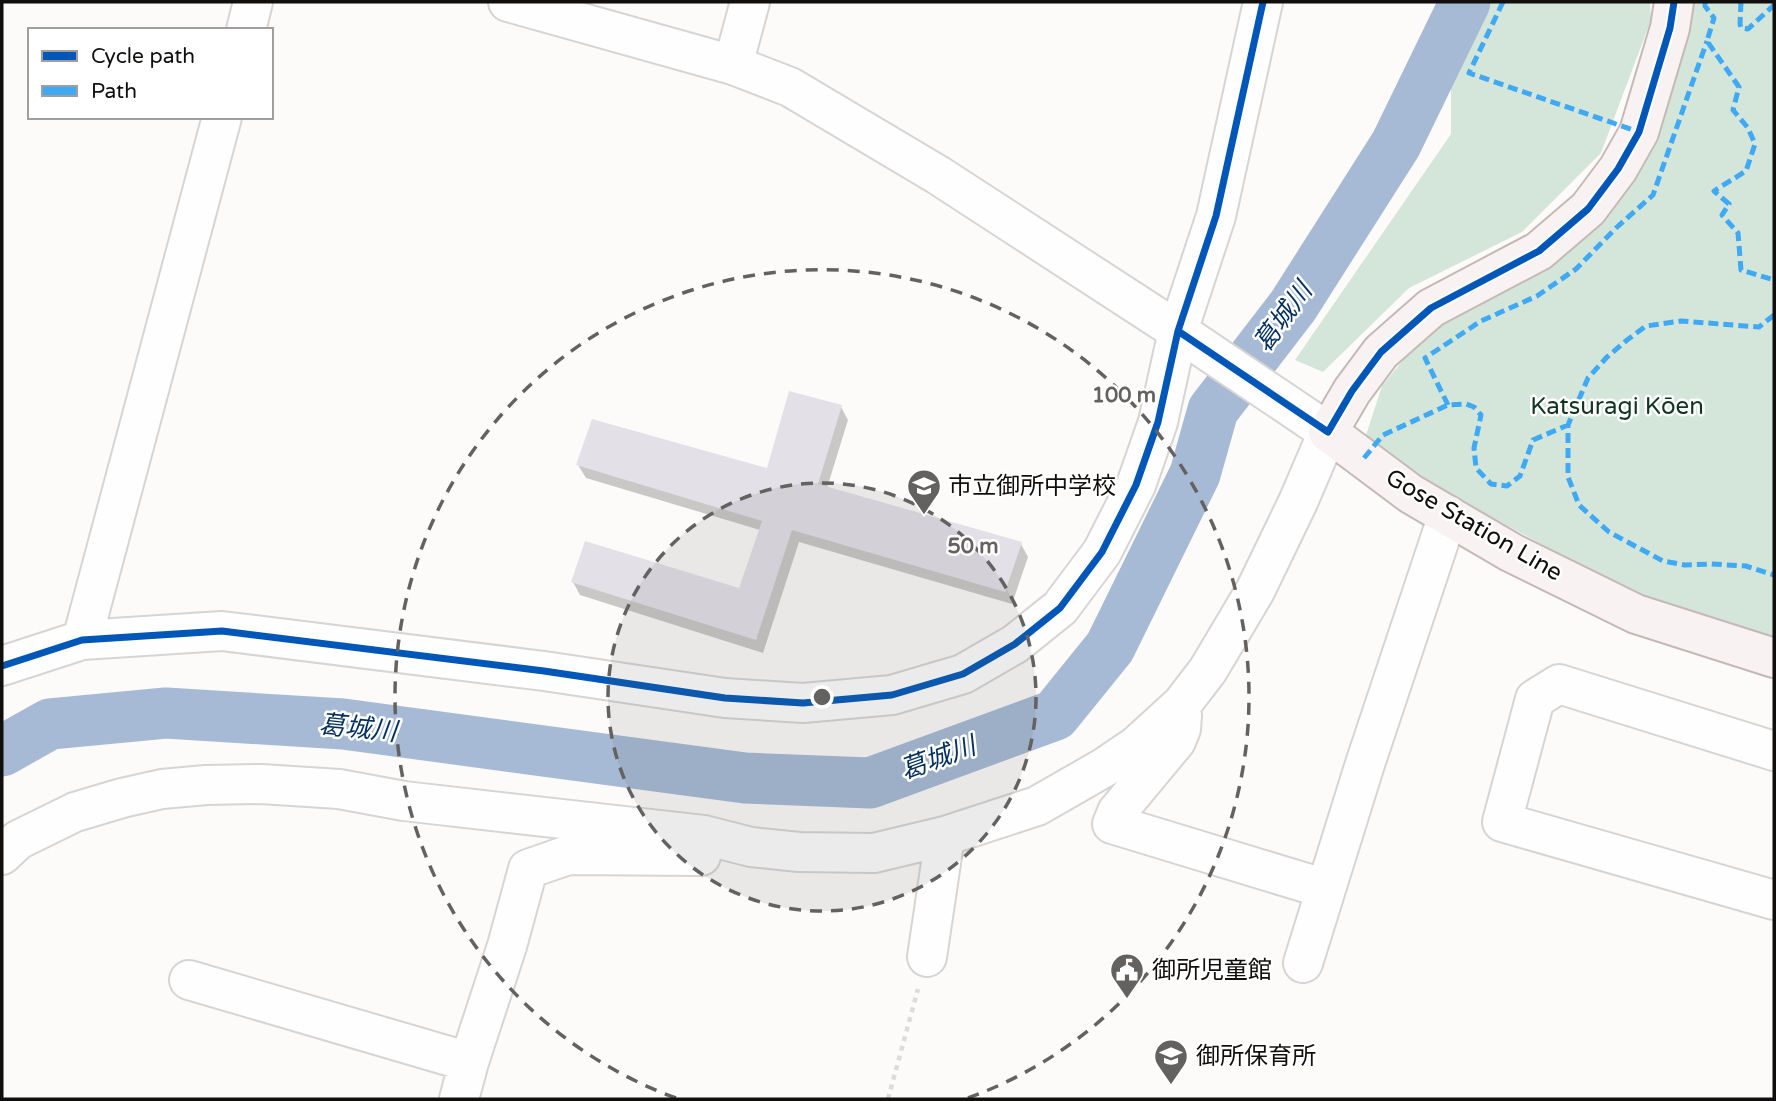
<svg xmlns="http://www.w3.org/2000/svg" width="1776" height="1101" viewBox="0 0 1776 1101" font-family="'Varela Round','Noto Sans JP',sans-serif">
	<rect width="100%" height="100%" fill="#fdfbf9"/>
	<!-- green -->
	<path fill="#d4e6d9" d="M1475 2H1650L1651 20 1601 153 1522 232 1409 288 1323 372 1295 360 1451 134V74Z
		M1690 2H1774V636L1643 599 1428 483 1371 443 1366 435 1382 386 1421 338 1574 247 1601 222Z"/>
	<!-- shadow -->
	<path fill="#0003" d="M841 407 848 420 827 488 1021 544 1028 557 1012 604 799 542 763 653 580 595 573 582 740 590 760 530 586 478 578 465 768 470Z"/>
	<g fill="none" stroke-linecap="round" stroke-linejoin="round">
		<!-- river -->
		<path stroke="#a6bad5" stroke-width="51" d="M2 751 50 724 166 713 343 724 745 778 870 783 1055 715 1110 647 1195 474 1213 410 1293 306 1396 144 1465 2"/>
	</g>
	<!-- building -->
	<path fill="#e4e0e7" d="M789 391 842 405 818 484 1022 542 1005 592 792 530 756 640 571 582 585 541 739 588 762 521 576 465 592 419 767 468Z"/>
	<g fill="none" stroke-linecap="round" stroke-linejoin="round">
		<!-- minor casing -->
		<g stroke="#d7d5d3" stroke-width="42">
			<path id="minor" d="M246 30 253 2
				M733 65 750 2
				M82 640 222 117
				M2 666 82 640 222 631 544 671 725 698 803 703 892 695 963 674 1015 644 1060 608 1102 552 1136 485 1158 422 1178 331 1216 216 1263 2
				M1182 716 1181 729 1176 741 1117 812 1112 824 1326 889
				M1774 751 1559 684 1535 699 1502 822 1774 900
				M2 855 18 840 75 812 122 798 162 789 206 785 261 784 339 789 404 801 704 835 751 847 799 852 874 853 945 836 1037 806 1105 767 1136 746 1182 704 1208 670 1255 591 1298 502 1328 432 1178 331 938 175 790 87 733 65 508 2
				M927 957 945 836
				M1303 963 1364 767 1448 515
				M189 980 469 1062
				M459 1099 469 1062 507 946 528 869 568 855 701 856"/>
		</g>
		<!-- major casing -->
		<g stroke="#c5b9b8" stroke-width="42">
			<path id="major" d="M1674 2 1670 28 1639 132 1618 169 1588 209 1539 251 1431 308 1381 352 1352 391 1328 432 1411 494 1512 553 1636 614 1774 658"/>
		</g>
		<!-- path -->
		<path stroke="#dcdcdb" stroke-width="4.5" stroke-dasharray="5 5" stroke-linecap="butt" d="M888 1099 918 989"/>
		<!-- minor -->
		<use href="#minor" stroke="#fffefe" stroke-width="38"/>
		<!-- major -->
		<use href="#major" stroke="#f9f2f2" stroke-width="38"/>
		<!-- quiet -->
		<path stroke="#3fa9f5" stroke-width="5" stroke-dasharray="10 5" stroke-linecap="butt" d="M1503 2 1469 73 1639 132
			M1705 2V6L1714 18 1707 41 1739 87 1733 110 1748 128 1755 144 1746 171 1714 191 1729 204 1722 215 1738 233 1741 270 1774 280
			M1741 2 1740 24 1741 28 1748 29 1774 5
			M1774 315 1759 327 1681 321 1646 326 1627 340 1607 357 1588 378 1568 425V477L1579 505 1609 532 1663 561 1685 565 1711 564 1746 566 1774 575
			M1448 405 1425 358 1481 321 1537 296 1576 269 1616 228 1653 195 1707 41
			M1364 458 1383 435 1448 405 1466 404 1474 407 1481 415 1474 448 1476 468 1491 484 1507 486 1520 476 1533 440 1568 425"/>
		<!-- cycleway casing -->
		<g stroke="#fff" stroke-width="11">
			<path id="cycleway" d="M1178 331 1328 432 1352 391 1381 352 1431 308 1539 251 1588 209 1618 169 1639 132 1670 28 1674 2
				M2 666 82 640 222 631 544 671 725 698 803 703 892 695 963 674 1015 644 1060 608 1102 552 1136 485 1158 422 1178 331 1216 216 1263 2"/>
		</g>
		<!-- cycleway -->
		<use href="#cycleway" stroke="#0057b8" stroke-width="7"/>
	</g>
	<!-- distance rings -->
	<circle cx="822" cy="697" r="214" fill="#646260" fill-opacity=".12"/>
	<g fill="none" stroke="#646260" stroke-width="3.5" stroke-dasharray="12 9">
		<circle cx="822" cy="697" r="214"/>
		<path d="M676 1098A427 427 0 1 1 968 1098"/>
	</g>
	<!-- icons -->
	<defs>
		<g id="school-pin" transform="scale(1.75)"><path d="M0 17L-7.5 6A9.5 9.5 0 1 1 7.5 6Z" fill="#646260" stroke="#fff"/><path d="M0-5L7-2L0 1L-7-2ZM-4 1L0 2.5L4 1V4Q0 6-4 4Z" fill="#fff"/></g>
		<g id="civic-pin" transform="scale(1.75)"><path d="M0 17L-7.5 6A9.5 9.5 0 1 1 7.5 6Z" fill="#646260" stroke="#fff"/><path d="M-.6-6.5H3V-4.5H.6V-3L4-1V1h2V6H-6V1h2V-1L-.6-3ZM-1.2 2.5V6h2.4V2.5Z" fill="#fff"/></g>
	</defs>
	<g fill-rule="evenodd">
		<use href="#school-pin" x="924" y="486"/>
		<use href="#civic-pin" x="1127" y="970"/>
		<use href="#school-pin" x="1171" y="1056"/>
	</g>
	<g text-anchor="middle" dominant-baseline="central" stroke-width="5" stroke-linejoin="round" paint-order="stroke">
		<!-- park labels -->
		<g font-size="24" fill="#103621" stroke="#fff">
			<text x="1617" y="406">Katsuragi Kōen</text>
		</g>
		<!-- poi labels -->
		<g font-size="24" fill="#110f0d" stroke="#fff" text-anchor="start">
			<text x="948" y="486">市立御所中学校</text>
			<text x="1152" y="970">御所児童館</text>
			<text x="1196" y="1056">御所保育所</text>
		</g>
		<!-- street labels -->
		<g font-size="24" fill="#110f0d" stroke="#fff">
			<text transform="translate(1474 525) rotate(30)">Gose Station Line</text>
		</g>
		<!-- water labels -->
		<g font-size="26" font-style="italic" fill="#032f5f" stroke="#fff">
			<text transform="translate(1283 317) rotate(-54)">葛城川</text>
			<text transform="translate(358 728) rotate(6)">葛城川</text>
			<text transform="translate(938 758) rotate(-20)">葛城川</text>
		</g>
	</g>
	<circle cx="822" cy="697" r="10" fill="#646260" stroke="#fff" stroke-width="3.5"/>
	<g font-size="21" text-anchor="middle" font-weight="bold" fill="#646260" stroke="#fff" stroke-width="5" stroke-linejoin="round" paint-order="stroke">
		<text x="1124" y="402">100 m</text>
		<text x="973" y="553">50 m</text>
	</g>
	<!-- border -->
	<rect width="1776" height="1101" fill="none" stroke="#110f0d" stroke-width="7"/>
	<!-- legend -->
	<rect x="28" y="28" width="245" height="91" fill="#ffffff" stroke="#a09f9e" stroke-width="2"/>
	<rect x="42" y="51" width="35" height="10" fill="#0057b8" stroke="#a09f9e" stroke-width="2"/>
	<text x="91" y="63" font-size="21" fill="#110f0d">Cycle path</text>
	<rect x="42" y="86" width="35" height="10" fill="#3fa9f5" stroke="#a09f9e" stroke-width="2"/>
	<text x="91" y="98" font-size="21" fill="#110f0d">Path</text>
</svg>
